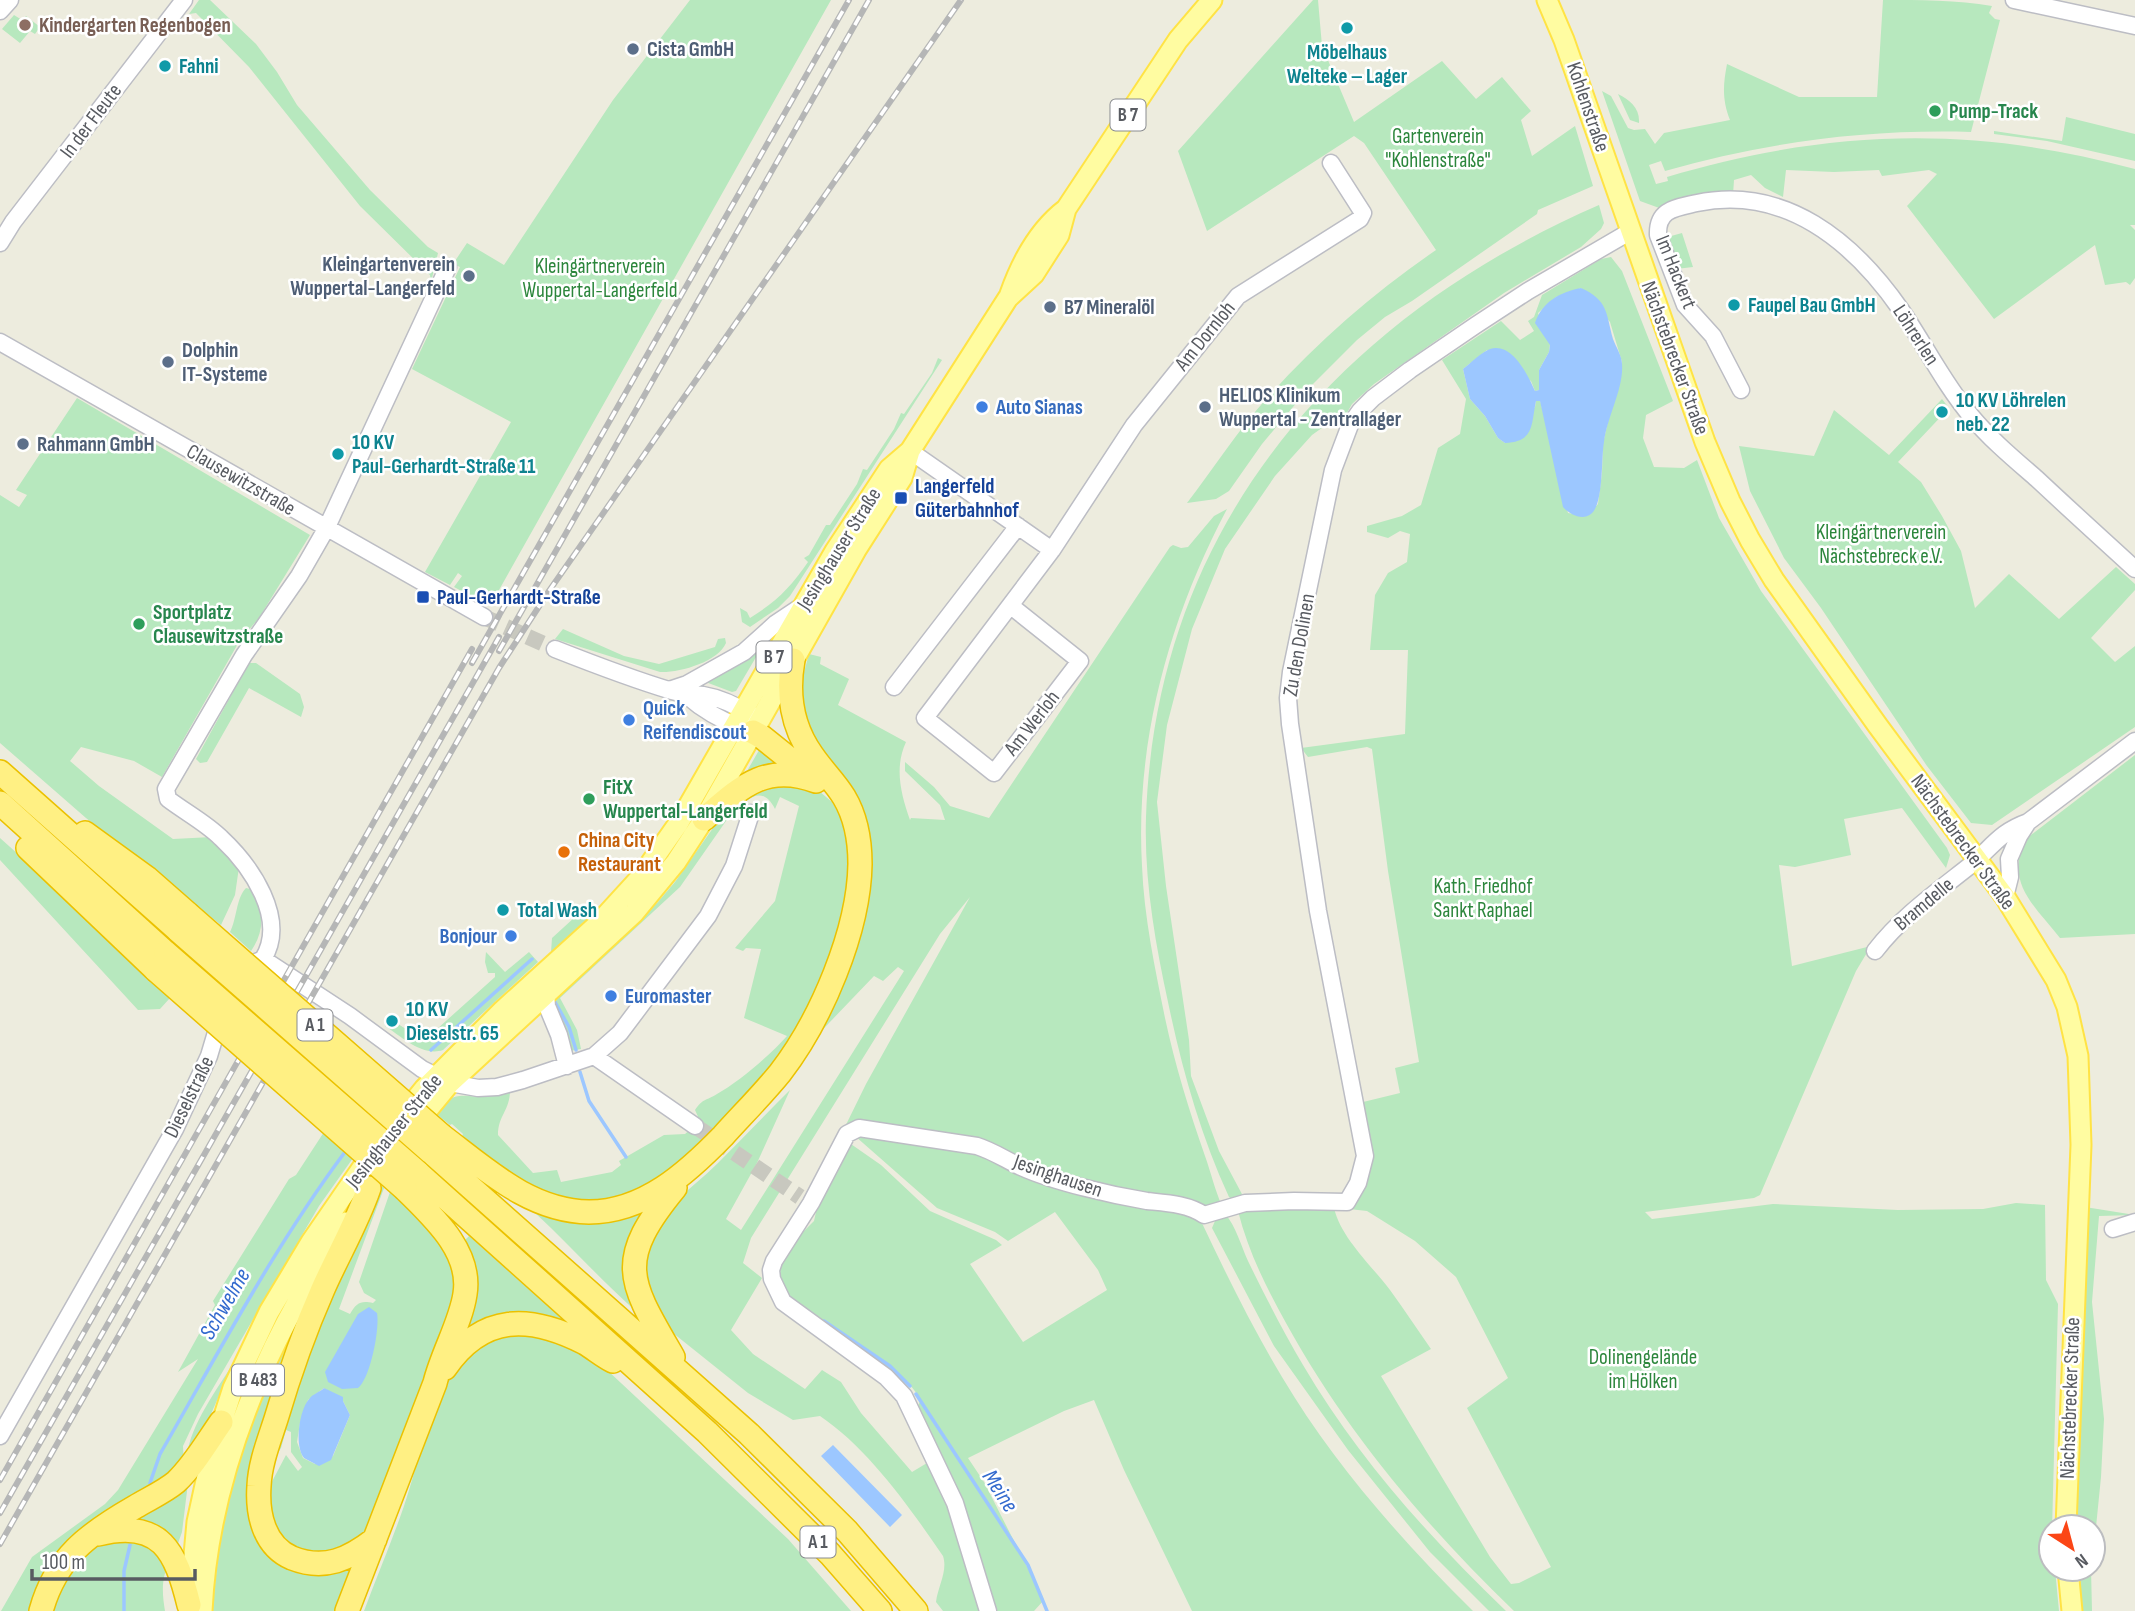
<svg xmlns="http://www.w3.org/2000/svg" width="2135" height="1611" viewBox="0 0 2135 1611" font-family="'Sofia Sans Condensed',sans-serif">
	<rect width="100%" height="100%" fill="#edecde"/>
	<!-- green -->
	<path fill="#b7e8be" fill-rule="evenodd" d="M199 0H210L256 44 277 72 297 105 370 190 428 247 438 253 431 282 430 275 360 206 249 67 196 13 189 14Z
		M690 0H831L490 606 454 587 462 576 458 573 450 585 425 572 511 422 412 369 460 267 453 264 467 243 504 265 613 100Z
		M1313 0H1318L1322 46 1354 122 1442 61 1476 99 1502 77 1531 111 1521 120 1532 156 1575 126 1593 186 1538 210 1537 214 1412 301 1385 317 1357 340 1308 389 1262 444 1229 491 1216 499 1187 503C1214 468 1238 430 1268 397 1318 341 1375 292 1436 250L1364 143 1354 136 1207 231 1178 151Z
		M1883 0C1920 0 1957 0 1992 6L1989 13 1995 19 2000 20 1971 132C1867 129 1766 142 1665 171L1661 161 1649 165 1656 184 1668 181 1667 177C1828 129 1973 125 2135 169V225H2130L2135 230V278L2130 285 2126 282 2105 285 2095 245 1994 319 1907 206 1937 174 1929 170 1882 176 1879 170 1834 172 1786 170 1783 197 1765 188 1751 175 1734 180 1733 195 1662 209 1640 201 1602 91 1611 96 1628 128 1634 130 1645 129 1655 144 1664 133 1730 120C1722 100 1723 85 1727 64L1799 97H1877Z
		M14 15 22 20 26 16 40 27 35 34 30 31 20 43 2 29Z
		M1618 94C1630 100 1640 108 1639 123L1630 120Z
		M2066 117 2135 134V161L2047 141 1994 134V131L2062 141Z
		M1599 205 1604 223 1601 229 1581 247 1504 293 1374 384 1352 404 1340 425 1333 420 1312 435 1275 476 1225 549 1192 629 1167 725 1157 802 1166 886 1189 1040 1191 1076 1219 1151 1243 1196 1232 1199 1229 1197C1200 1134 1182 1069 1168 1002 1155 942 1144 879 1146 817 1156 524 1340 318 1599 205Z
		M1682 233 1693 267 1676 269 1664 238Z
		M1611 257 1622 271 1673 401 1646 415 1643 438 1654 467 1684 468 1697 460 1719 518 1761 591 1947 848 1950 855 1946 868 1902 808 1844 819 1851 855 1795 867 1779 865 1792 966 1871 946 1856 971 1760 1195 1754 1198 1645 1212 1652 1219 1773 1204 1898 1210 1983 1209 2016 1203 2045 1205 2046 1280 2058 1304 2051 1569H2055L2059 1611H1514C1425 1525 1346 1432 1286 1323 1266 1287 1248 1251 1238 1211L1334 1208C1341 1238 1371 1265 1390 1290 1404 1309 1417 1329 1431 1349L1381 1376 1490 1557 1511 1584 1519 1583 1551 1567 1467 1408 1508 1378 1456 1277 1415 1241 1367 1211 1349 1209 1358 1184 1359 1103 1400 1093 1395 1068 1419 1062 1388 871 1372 749 1367 747 1308 757 1301 748 1405 734 1408 650H1370L1375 595 1388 573 1407 562 1410 534 1400 531 1388 538 1367 532V526L1402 516 1421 505 1438 448 1460 434 1466 399 1442 360 1501 321 1520 340 1534 331 1528 321 1534 317 1542 295 1601 259ZM1581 288 1610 322 1622 362 1603 443 1602 473 1598 504 1587 516 1568 513 1540 400 1536 401 1535 407 1505 443 1498 438 1485 416 1470 399 1463 369 1487 350 1531 381 1535 391 1539 390V370L1549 352 1550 344 1538 313 1556 297Z
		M938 358 942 360 790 596 778 608 750 627 742 622 740 608 747 612 750 618C777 601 790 588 808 562L804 558 809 555 826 525H830L857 484 863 469 867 470 894 429 901 413 904 414 932 373Z
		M77 398 310 535 259 618 240 640 162 777 134 761 81 747 70 761 99 786 173 839 212 837 239 867 235 895 221 925 86 818 0 743V495L19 507 27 495 16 490Z
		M1942 399 1949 408 1898 462 1921 482 1942 516 1961 551 1975 608 2009 574 2059 619 2116 567 2135 584V590L2091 638 2115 662 2135 646V727L1992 825 1971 823 1927 766 1821 608 1784 558 1750 491 1739 446 1814 456 1834 410 1889 455Z
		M1227 509C1169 619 1135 741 1142 866 1144 917 1155 968 1165 1018 1175 1065 1189 1110 1205 1156 1211 1173 1215 1190 1222 1206L1213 1209 1104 1189 1024 1164 978 1142 856 1124 851 1126 838 1141 866 1084 970 897 940 934 751 1238 743 1263 762 1278 731 1330 753 1354 805 1389 822 1370 841 1382 861 1413 912 1472 932 1460 934 1449 915 1413 921 1399 907 1381 901 1385 846 1341 791 1304 778 1282V1267L783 1255 790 1245 814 1221 818 1203 848 1142 881 1165 930 1211 996 1240 1002 1245 970 1264 1023 1342 1107 1290 1098 1270 1055 1212 1008 1241 995 1232 937 1208 855 1136 868 1132 975 1149 1017 1168 1110 1198 1191 1212 1201 1221C1226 1274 1252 1327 1282 1377 1333 1463 1402 1541 1473 1611H1192L1124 1470 1094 1400 1064 1411 968 1458 984 1482 1044 1600 1034 1611H943L936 1602C938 1586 948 1571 943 1556 910 1508 869 1449 820 1416L793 1420 748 1393 668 1329C635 1287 635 1242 674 1203 688 1189 704 1177 718 1163 742 1139 766 1114 790 1090L757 1163 726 1219 741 1230 904 971 898 967 883 981 874 976 806 1047C847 969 904 861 845 778 821 743 798 735 796 687H800L809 654 821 657 820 664 849 679 838 705 906 742C894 768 901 794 910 820L911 818 945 820 940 805 905 771V762L934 787 950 806 989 818 1170 547 1173 545 1181 548 1188 547 1214 516Z
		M563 629 624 656 659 664 715 647 718 639 725 638 726 643C718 662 679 673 660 672L555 639Z
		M762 647 736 691 732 692 703 681Z
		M249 663H256L300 694 304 707 301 717 249 688 207 762 200 763 196 759Z
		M762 745 788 766 743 778Z
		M2135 755V934L2060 938C2034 905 2003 881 2027 838Z
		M769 781 819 791 832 802 841 818 850 855 845 908 835 951 807 1018 767 1076 657 1186 588 1205 525 1190 462 1137 463 1134 452 1124 450 1125 435 1113C453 1093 456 1095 481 1097 491 1097 501 1093 510 1090 510 1111 498 1115 498 1135L533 1173 557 1170 561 1182 612 1172 621 1165 619 1161 664 1135 685 1134 700 1121 695 1110C703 1098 706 1101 717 1094 739 1082 770 1055 787 1036L744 1018 761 949 746 948 743 951 735 948 775 901 799 806 780 797 775 809C763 785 747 797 736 813L733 811 680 887 560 998 577 1030 581 1049 570 1051 552 1002 555 996 657 903 675 882 725 811Z
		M0 838C59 889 111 947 170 998L160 1009 138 1010 0 860Z
		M246 888 250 889C265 908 265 931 251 951L230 932C237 919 236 898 246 888Z
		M590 914 588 918 551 952 552 938 575 917Z
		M486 952 505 972 529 952 538 962 443 1050C423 1057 402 1037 385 1026L395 1013 398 1024 417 1036 421 1035 420 1029H437L495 977V973H488L485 962Z
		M324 1132 353 1158 319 1206 198 1414 183 1446 184 1465 131 1505 34 1611H1L32 1557 105 1504 118 1490 198 1359 178 1372 215 1305 213 1301 289 1179 296 1175Z
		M382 1186 384 1188 339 1309 350 1314C356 1303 361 1300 373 1303L376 1300 364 1293 359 1282 390 1192C412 1211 440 1233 450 1262 454 1272 455 1284 457 1295L366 1535 320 1558 285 1543 273 1529 266 1493 286 1455 298 1471 302 1467 291 1452V1432L286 1430 281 1448 273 1461 315 1330 362 1225ZM324 1388 343 1401 350 1415 333 1456 315 1464 303 1458 297 1442 300 1423 308 1400Z
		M658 1198 641 1223 638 1313C598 1278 564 1238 524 1203Z
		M2085 1207 2135 1215 2099 1216 2092 1302 2104 1419 2101 1477 2093 1557V1527H2073Z
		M1225 1214C1236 1226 1241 1246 1248 1261 1265 1296 1283 1331 1303 1365 1357 1457 1429 1537 1506 1611H1489L1430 1552 1348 1450 1274 1346 1212 1228 1215 1221Z
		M469 1236 568 1324 465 1335 475 1302 463 1242Z
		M309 1294 276 1401 263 1537 354 1569 339 1611H212L224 1506 256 1404Z
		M513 1330 557 1338 606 1369 788 1539 851 1611H364C377 1576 392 1541 404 1506 418 1467 435 1380 465 1354 478 1343 498 1337 513 1330Z
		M234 1362 203 1432 187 1456C190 1425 218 1388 234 1362Z
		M188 1483 182 1532 176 1549 129 1522Z
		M130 1535 170 1561C161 1578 162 1593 165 1611H48L51 1600 92 1544Z
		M2074 1569H2091L2092 1611H2078Z"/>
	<!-- water -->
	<path fill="#9cc7ff" d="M1581 288C1608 300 1606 313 1613 339 1616 347 1622 356 1622 364 1624 388 1607 417 1604 442 1601 458 1604 504 1591 514 1582 521 1569 514 1563 507L1540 401H1536C1531 424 1535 442 1505 443L1498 438 1485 416 1470 399 1463 369C1471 363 1480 353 1490 349 1512 342 1528 375 1535 391L1539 390V370L1549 352 1550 345 1535 323C1542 302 1560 292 1581 288Z
		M369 1307 377 1313C380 1329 370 1379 358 1388L342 1389 328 1382 325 1372 358 1314Z
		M324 1388 343 1397V1401L350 1415 331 1460 319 1466 304 1458C294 1446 299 1409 310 1398 313 1394 320 1392 324 1388Z
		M833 1445 902 1515 890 1527 821 1456Z"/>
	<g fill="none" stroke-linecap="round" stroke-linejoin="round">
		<!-- stream -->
		<path stroke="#9cc7ff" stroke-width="3.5" d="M555 1002 569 1027 576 1050
			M431 1050 532 959
			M580 1072 589 1101 626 1157
			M824 1321 890 1366 910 1386
			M916 1394 1028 1565 1047 1611
			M150 1483 160 1454C219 1352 274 1247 345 1152
			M124 1611V1571L130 1545"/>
		<!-- minor-tunnel -->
		<path stroke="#c8c8bf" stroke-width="16" stroke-dasharray="16 8" stroke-linecap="butt" d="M484 617 555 649
			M695 1126 800 1197"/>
		<!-- minor casing -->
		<g stroke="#bcbdc4" stroke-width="19">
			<path id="minor" d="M2014 0 2135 26
				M0 11 10 0
				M0 243 13 222 184 0
				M0 342 484 617
				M1741 390 1713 336 1685 305 1658 235C1657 209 1675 208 1697 203 1785 185 1853 241 1901 310 1925 345 1944 384 1971 416 1991 440 2014 459 2037 479 2069 509 2102 539 2135 569
				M910 451 1052 550 925 718 994 773 1080 661 1011 606
				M1052 550 1134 425 1238 296 1360 219 1363 213 1331 163
				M555 649C593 664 632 679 672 691 683 694 692 694 703 695 721 698 739 707 753 716
				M894 687 1018 526
				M669 690 687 684 744 652 775 624 802 606
				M686 695C704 711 722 721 744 729
				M2005 897 2010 877 2009 859 2019 836 2028 822
				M1875 951C1902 916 1938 891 1972 864 1993 846 2000 832 2028 822L2135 741
				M263 959C288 919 251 866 221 838 206 823 185 812 168 799L166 789 244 655 299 576 326 529 448 267
				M546 995 547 1006 559 1035 567 1066
				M594 1056 695 1126
				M2113 1229 2135 1222
				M0 1436 175 1129 209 1056 231 982 247 966 263 959 350 1016 422 1069 450 1083 478 1088 497 1087 523 1080 594 1056 620 1033 708 916 734 866 751 813
				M988 1611 955 1503 904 1396 886 1377 783 1302 772 1279 771 1270 774 1261 811 1203 847 1134 859 1128 977 1146C993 1151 1006 1160 1021 1167 1054 1182 1111 1195 1147 1201 1166 1203 1188 1204 1204 1215L1245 1203 1294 1201 1347 1202 1358 1183 1365 1156 1318 911 1290 724 1288 698 1291 672 1333 470 1350 425 1360 411 1373 398 1410 370 1476 325 1528 291 1631 231"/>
		</g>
		<!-- major casing -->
		<g stroke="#ffe345" stroke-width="23">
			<path id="major" d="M1547 0 1564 40 1705 442 1730 501 1750 540 1774 580 1878 726 2005 897 2056 980 2067 1007 2078 1056 2081 1145 2066 1527
				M1010 294C1021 263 1038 230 1066 209L1178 40 1212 0
				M412 1129 450 1083 634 913 676 862 704 819 856 550 902 478 910 451 1008 298 1034 274 1059 235 1066 209
				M2068 1569 2072 1611
				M190 1599 197 1522 212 1453 233 1388 269 1312 311 1242 373 1152 424 1089 503 1010 598 924 640 878 678 824 835 551 889 469 910 451
				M202 1611C209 1470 269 1337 346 1222"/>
		</g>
		<!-- highway casing -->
		<g stroke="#ebc100" stroke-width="26">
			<path id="highway" d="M753 732 762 737 812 777
				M0 772 179 931
				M0 803 166 953
				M704 819C740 788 765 762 816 781
				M85 833 147 878 188 914
				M28 848 156 970
				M442 1136C487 1170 530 1211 589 1212 644 1212 687 1173 723 1136 742 1115 762 1095 780 1073 821 1020 859 931 860 864 860 841 856 817 844 797 835 782 822 770 812 755 792 727 787 693 793 660
				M431 1152 749 1434 847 1531 916 1611
				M417 1172 707 1432 830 1554 880 1611
				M369 1188C357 1223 338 1255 323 1289 304 1332 289 1375 276 1419 269 1441 260 1463 259 1486 257 1514 264 1546 292 1558 325 1571 349 1559 375 1539
				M673 1357C629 1281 614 1262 675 1188
				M445 1368C483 1313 530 1315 585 1343 595 1349 603 1356 613 1361
				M98 1534C161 1518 176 1552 189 1605
				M41 1611C56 1557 88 1534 135 1507 148 1499 164 1492 176 1482 194 1465 207 1442 221 1422
				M347 1611 435 1383C442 1354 461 1322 465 1294 472 1251 432 1216 405 1189"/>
		</g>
		<!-- minor -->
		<use href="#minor" stroke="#fff" stroke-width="16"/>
		<!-- major -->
		<use href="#major" stroke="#fffca1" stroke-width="19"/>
		<!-- highway -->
		<use href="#highway" stroke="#fff083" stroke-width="23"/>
		<!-- rail casing -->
		<g stroke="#b5b6b6" stroke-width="6">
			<path id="rail" d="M499 651 869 0
				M472 663 849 0
				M0 1480 472 649
				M0 1513 499 637
				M0 1544 499 668 549 591 961 0"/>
		</g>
		<!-- rail -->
		<use href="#rail" stroke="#fff" stroke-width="3.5" stroke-dasharray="10" stroke-linecap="butt"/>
		<!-- highway-bridge casing -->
		<g stroke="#ebc100" stroke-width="26" stroke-linecap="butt">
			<path id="highway-bridge" d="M188 914 442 1136
				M179 931 431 1152
				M166 953 417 1172
				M156 970 405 1189"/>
		</g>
		<!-- highway-bridge -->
		<use href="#highway-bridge" stroke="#fff083" stroke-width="23"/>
	</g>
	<!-- markers -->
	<circle fill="#8d6e63" stroke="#fff" stroke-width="2.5" cx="25" cy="25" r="7"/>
	<g fill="#0f9aa8" stroke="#fff" stroke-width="2.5">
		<circle cx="1347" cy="28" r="7"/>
		<circle cx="165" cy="66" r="7"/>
		<circle cx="1734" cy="305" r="7"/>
		<circle cx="1942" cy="412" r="7"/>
		<circle cx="338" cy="454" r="7"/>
		<circle cx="503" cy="910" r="7"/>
		<circle cx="392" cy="1021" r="7"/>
	</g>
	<g fill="#5c6f8a" stroke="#fff" stroke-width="2.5">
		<circle cx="633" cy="49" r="7"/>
		<circle cx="469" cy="276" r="7"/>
		<circle cx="1050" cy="307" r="7"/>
		<circle cx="168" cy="362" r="7"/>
		<circle cx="1205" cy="407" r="7"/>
		<circle cx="23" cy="444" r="7"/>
	</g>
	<g fill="#2e9e5b" stroke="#fff" stroke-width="2.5">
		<circle cx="1935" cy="111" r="7"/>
		<circle cx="139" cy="624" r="7"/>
		<circle cx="589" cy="799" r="7"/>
	</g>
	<g fill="#3f7fe0" stroke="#fff" stroke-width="2.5">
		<circle cx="982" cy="407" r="7"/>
		<circle cx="629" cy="720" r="7"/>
		<circle cx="511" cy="936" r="7"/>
		<circle cx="611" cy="996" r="7"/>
	</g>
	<g fill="#1a4fb4" stroke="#fff" stroke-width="2.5">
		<rect x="894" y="491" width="14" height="14" rx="3.5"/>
		<rect x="416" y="590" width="14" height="14" rx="3.5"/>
	</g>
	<circle fill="#e8710a" stroke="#fff" stroke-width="2.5" cx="564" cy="852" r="7"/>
	<g text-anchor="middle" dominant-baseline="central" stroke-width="5" stroke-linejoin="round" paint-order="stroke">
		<!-- shield labels -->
		<g fill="#fff" stroke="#8a8c90" stroke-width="2">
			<rect x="1110.5" y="99.5" width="35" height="31" rx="5"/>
			<rect x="756.5" y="641.5" width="35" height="31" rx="5"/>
			<rect x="297.5" y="1009.5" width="35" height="31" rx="5"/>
			<rect x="232" y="1364.5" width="52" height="31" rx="5"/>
			<rect x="800.5" y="1526.5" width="35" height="31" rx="5"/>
		</g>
		<g font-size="19" font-weight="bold" fill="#585b61">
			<text x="1128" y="115">B 7</text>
			<text x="774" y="657">B 7</text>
			<text x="315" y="1025">A 1</text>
			<text x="258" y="1380">B 483</text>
			<text x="818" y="1542">A 1</text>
		</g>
		<!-- education labels -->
		<g font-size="21" font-weight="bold" fill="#785e54" stroke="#fff" text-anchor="start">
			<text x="39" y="25">Kindergarten Regenbogen</text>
		</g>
		<!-- service labels -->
		<g font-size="21" font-weight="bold" fill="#4e5e75" stroke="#fff" text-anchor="start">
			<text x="647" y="49">Cista GmbH</text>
			<text x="455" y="264" text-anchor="end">Kleingartenverein<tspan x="455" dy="24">Wuppertal-Langerfeld</tspan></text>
			<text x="1064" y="307">B7 Mineralöl</text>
			<text x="182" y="350">Dolphin<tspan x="182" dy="24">IT-Systeme</tspan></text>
			<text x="1219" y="395">HELIOS Klinikum<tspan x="1219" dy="24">Wuppertal - Zentrallager</tspan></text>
			<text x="37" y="444">Rahmann GmbH</text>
		</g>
		<!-- culture labels -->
		<g font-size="21" font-weight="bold" fill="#0d838f" stroke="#fff" text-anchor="start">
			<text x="1347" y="52" text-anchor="middle">Möbelhaus<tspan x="1347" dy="24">Welteke – Lager</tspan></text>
			<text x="179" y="66">Fahni</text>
			<text x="1748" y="305">Faupel Bau GmbH</text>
			<text x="1956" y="400">10 KV Löhrelen<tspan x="1956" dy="24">neb. 22</tspan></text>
			<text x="352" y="442">10 KV<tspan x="352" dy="24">Paul-Gerhardt-Straße 11</tspan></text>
			<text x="517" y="910">Total Wash</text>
			<text x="406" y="1009">10 KV<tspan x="406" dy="24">Dieselstr. 65</tspan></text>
		</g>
		<!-- street labels -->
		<g font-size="21" fill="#585b61" stroke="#fff">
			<text transform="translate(1588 107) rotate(71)">Kohlenstraße</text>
			<text transform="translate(91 121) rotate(-53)">In der Fleute</text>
			<text transform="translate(1676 272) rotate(68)">Im Hackert</text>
			<text transform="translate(1916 335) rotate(57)">Löhrerlen</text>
			<text transform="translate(1205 336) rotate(-51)">Am Dornloh</text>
			<text transform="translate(1675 358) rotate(70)">Nächstebrecker Straße</text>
			<text transform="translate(241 480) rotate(30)">Clausewitzstraße</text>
			<text transform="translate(839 549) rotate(-58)">Jesinghauser Straße</text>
			<text transform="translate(1299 645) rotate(-80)">Zu den Dolinen</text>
			<text transform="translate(1032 723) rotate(-52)">Am Werloh</text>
			<text transform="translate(1963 842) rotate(54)">Nächstebrecker Straße</text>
			<text transform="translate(1924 904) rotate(-40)">Bramdelle</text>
			<text transform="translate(189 1097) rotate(-64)">Dieselstraße</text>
			<text transform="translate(394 1131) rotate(-51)">Jesinghauser Straße</text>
			<text transform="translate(1058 1176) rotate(19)">Jesinghausen</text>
			<text transform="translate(2070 1398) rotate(-88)">Nächstebrecker Straße</text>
		</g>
		<!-- leisure labels -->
		<g font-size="21" font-weight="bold" fill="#27864d" stroke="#fff" text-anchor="start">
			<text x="1949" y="111">Pump-Track</text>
			<text x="153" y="612">Sportplatz<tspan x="153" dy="24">Clausewitzstraße</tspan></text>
			<text x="603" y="787">FitX<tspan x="603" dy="24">Wuppertal-Langerfeld</tspan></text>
		</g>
		<!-- park labels -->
		<g font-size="21" fill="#2c863c" stroke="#fff">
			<text x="1438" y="136">Gartenverein<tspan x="1438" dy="24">"Kohlenstraße"</tspan></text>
			<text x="600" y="266">Kleingärtnerverein<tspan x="600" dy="24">Wuppertal-Langerfeld</tspan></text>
			<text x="1881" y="532">Kleingärtnerverein<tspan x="1881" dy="24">Nächstebreck e.V.</tspan></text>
			<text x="1483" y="886">Kath. Friedhof<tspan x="1483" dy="24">Sankt Raphael</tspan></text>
			<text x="1643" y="1357">Dolinengelände<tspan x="1643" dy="24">im Hölken</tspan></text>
		</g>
		<!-- shop labels -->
		<g font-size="21" font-weight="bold" fill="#366cbe" stroke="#fff" text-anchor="start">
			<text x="996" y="407">Auto Sianas</text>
			<text x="643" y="708">Quick<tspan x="643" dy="24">Reifendiscout</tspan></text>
			<text x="497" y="936" text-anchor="end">Bonjour</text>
			<text x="625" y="996">Euromaster</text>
		</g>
		<!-- transit labels -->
		<g font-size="21" font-weight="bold" fill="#164399" stroke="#fff" text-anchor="start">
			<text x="915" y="486">Langerfeld<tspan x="915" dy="24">Güterbahnhof</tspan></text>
			<text x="437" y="597">Paul-Gerhardt-Straße</text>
		</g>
		<!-- food labels -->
		<g font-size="21" font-weight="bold" fill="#c56008" stroke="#fff" text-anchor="start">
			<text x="578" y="840">China City<tspan x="578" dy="24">Restaurant</tspan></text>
		</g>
		<!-- water labels -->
		<g font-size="23" font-style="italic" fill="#336ace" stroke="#fff">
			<text transform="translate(225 1304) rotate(-60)">Schwelme</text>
			<text transform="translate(1000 1491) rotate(57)">Meine</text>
		</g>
	</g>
	<!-- north arrow -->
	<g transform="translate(2072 1548) rotate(144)"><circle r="33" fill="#ffffff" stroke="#bcbdc0" stroke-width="2"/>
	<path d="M0-5L12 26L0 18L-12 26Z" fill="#fb4616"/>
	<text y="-10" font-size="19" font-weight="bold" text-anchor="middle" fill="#585b61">N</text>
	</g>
	<!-- scale -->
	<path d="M32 1569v10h163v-10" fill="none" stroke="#585b61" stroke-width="3.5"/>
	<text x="42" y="1569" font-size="21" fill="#585b61" stroke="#ffffff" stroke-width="5" paint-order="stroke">100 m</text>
</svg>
